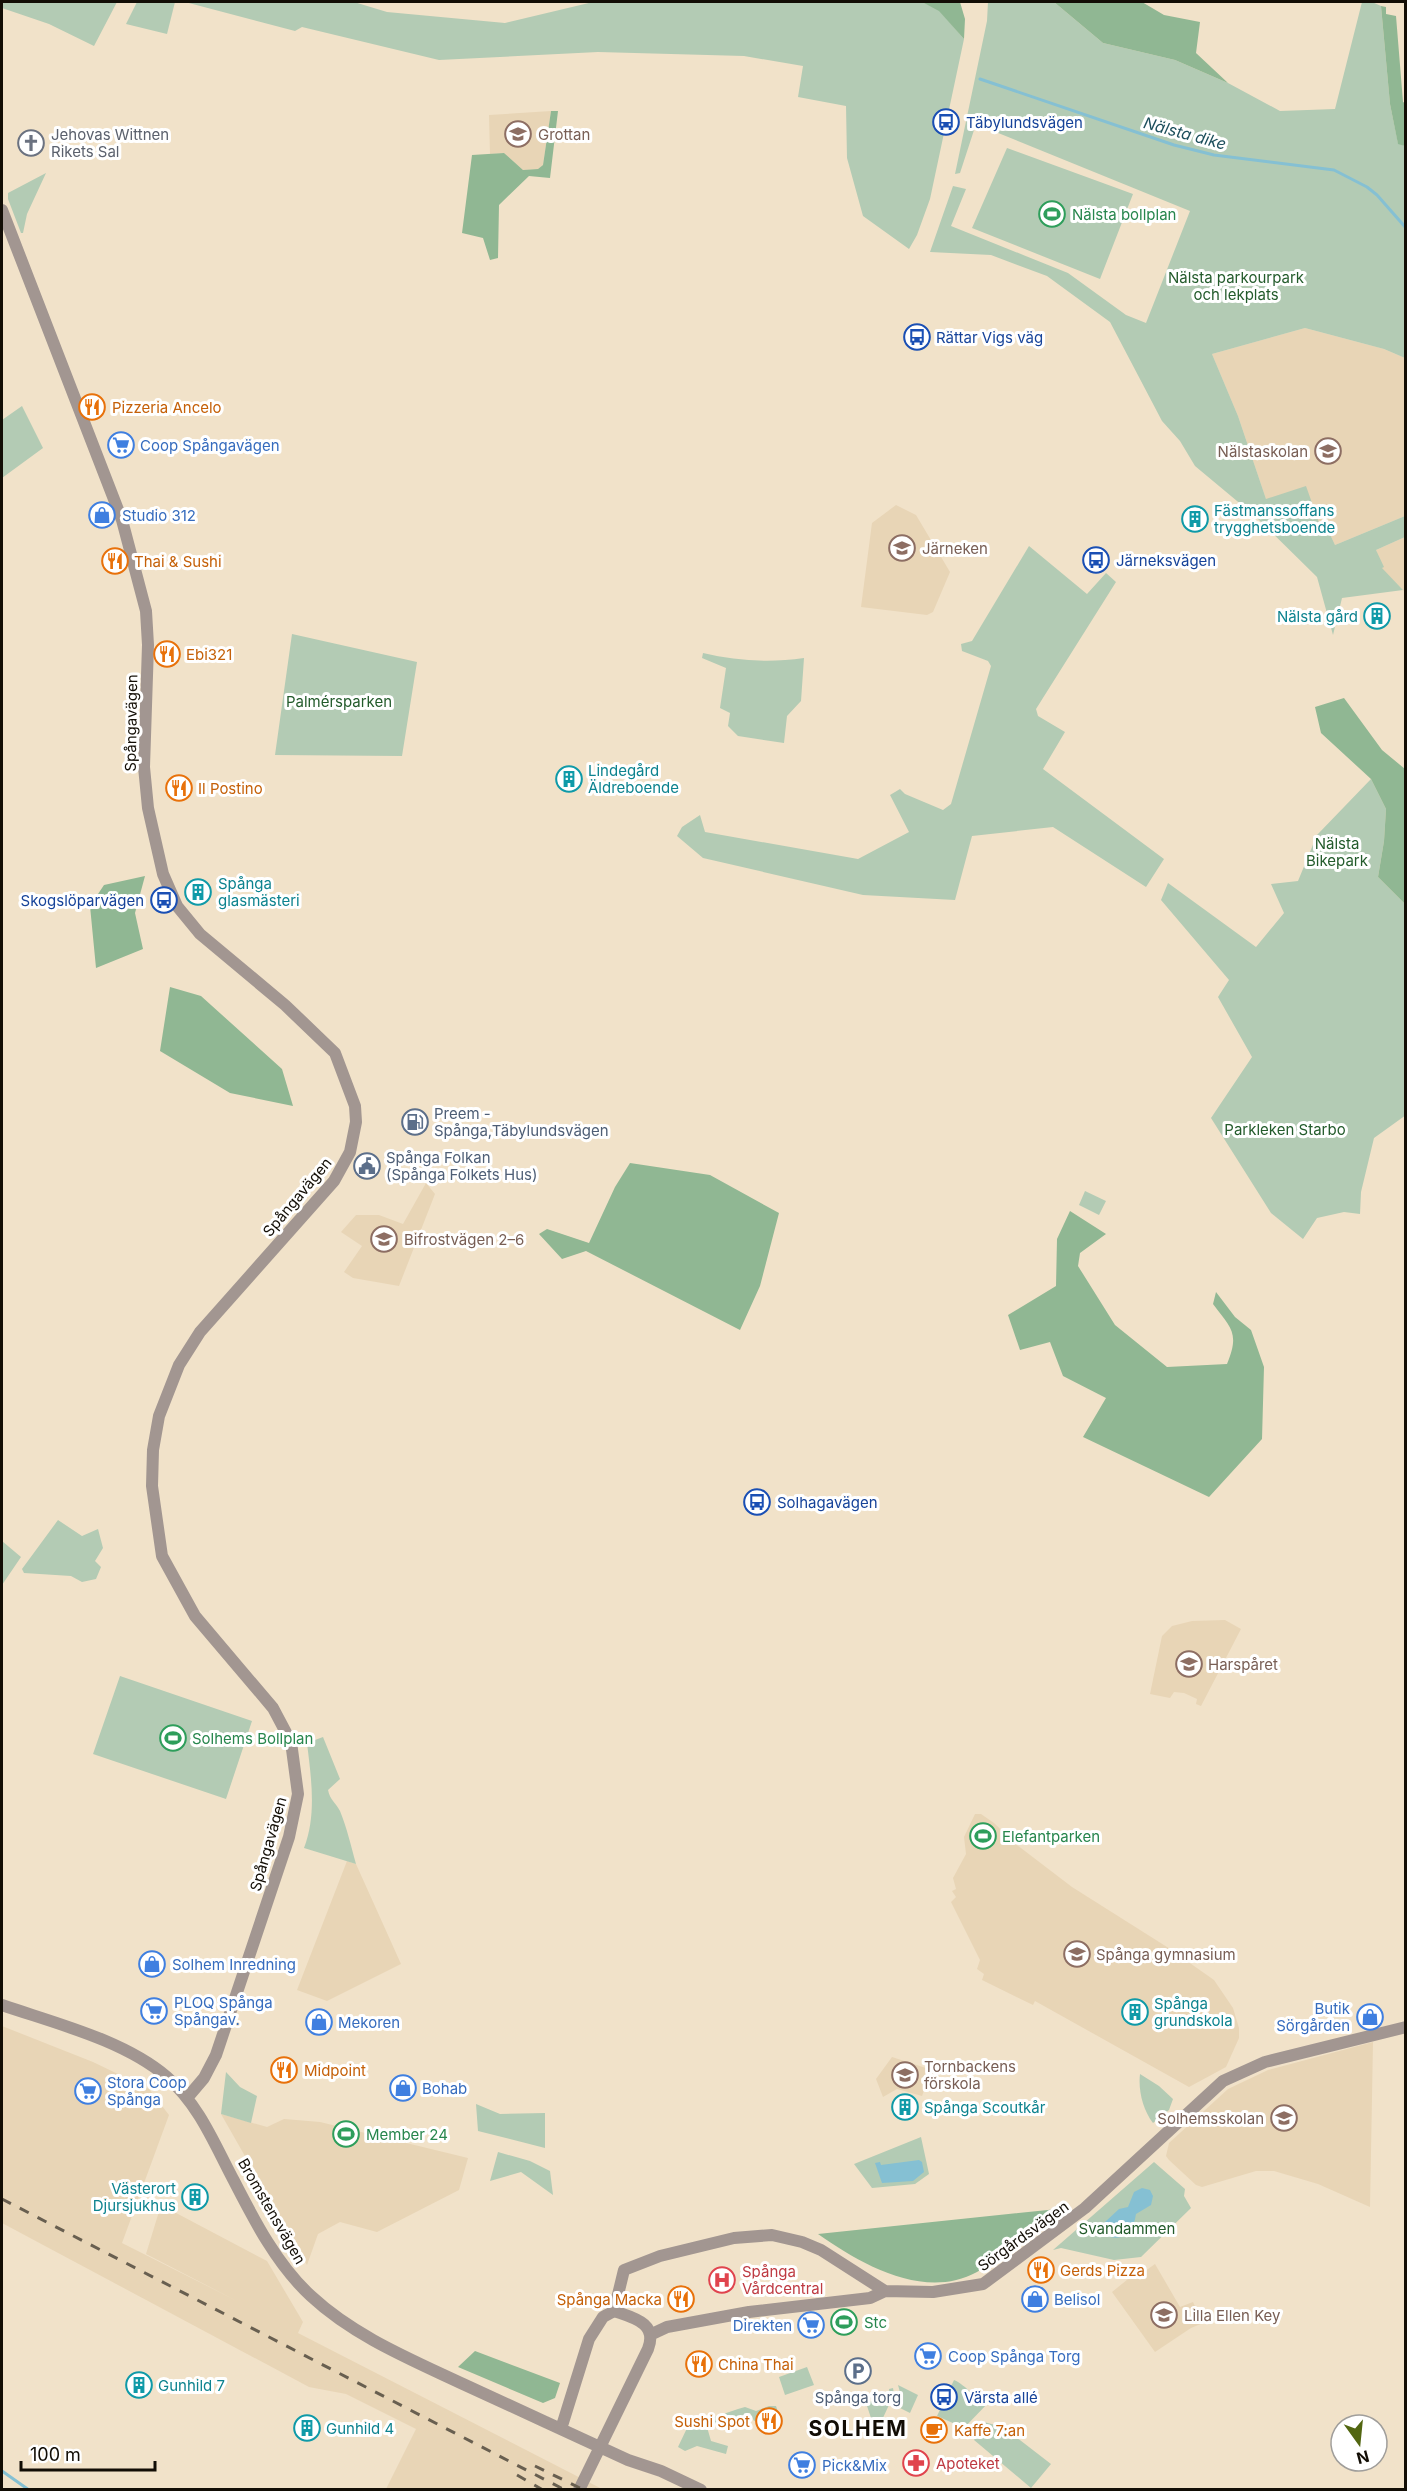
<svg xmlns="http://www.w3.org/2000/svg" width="1407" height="2491" viewBox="0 0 1407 2491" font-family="Inter,sans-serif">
	<rect width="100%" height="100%" fill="#f1e2c9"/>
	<!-- built -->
	<path fill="#e8d5b6" d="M551 111 543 165 538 169 523 170 504 153 490 154 489 115Z
		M1305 328 1384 349 1405 358V516L1335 545 1328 530 1322 532 1266 499 1238 416 1212 354Z
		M896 505 916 515 950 572 933 612 927 615 861 607 872 523Z
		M1405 537V592L1381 568 1376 550Z
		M426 1183 435 1194 399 1286 353 1278 344 1272 362 1246 341 1232 356 1215H379L403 1224Z
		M1225 1620 1241 1629 1201 1706 1196 1704 1197 1699 1184 1693 1174 1692 1170 1698 1150 1694 1162 1636 1172 1626 1192 1621Z
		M975 1814H981L994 1823 1017 1845 1072 1887 1167 1947 1214 1980 1233 2008 1239 2028V2038L1226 2067 1189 2087 1035 2001 1033 2005 982 1980 984 1974 977 1969 980 1960 951 1902 956 1897 952 1891 956 1889 953 1878 966 1854 964 1837Z
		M347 1861 356 1864 401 1964 327 2001 297 1990Z
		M2 2026 93 2062 149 2089 169 2115 122 2243 237 2301 146 2254 161 2205 267 2261 303 2322 298 2333 602 2489H386L416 2429 346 2394 309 2387 2 2223Z
		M1373 2042 1370 2207 1318 2184 1274 2171H1256L1202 2187 1196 2185 1169 2160 1166 2156 1169 2143 1228 2089 1268 2070Z
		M892 2057 932 2070 922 2096 897 2089 883 2097 876 2079Z
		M221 2114 267 2127 284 2119 320 2122 468 2158 459 2190 377 2232 340 2222 318 2234 307 2265Z
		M1155 2264 1180 2307 1193 2302 1203 2323 1191 2328 1155 2352 1112 2292 1138 2271 1141 2274Z"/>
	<!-- green -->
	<path fill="#b3cbb4" d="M2 2H117L94 46 49 24 2 8Z
		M137 2H175L167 34 126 24Z
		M185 2H354L387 12 505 23 593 2H922L939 10 964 39 930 199 917 235 909 249 863 216 847 158 846 106 798 97 803 66 744 56 598 52 439 60 302 27 295 31Z
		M988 2H1054L1103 43 1175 60 1228 83 1280 111 1335 109 1362 2H1372L1381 6 1390 104 1398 143 1405 146V358L1384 349 1305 328 1212 354 1238 416 1266 499 1306 486 1322 531 1328 530 1335 545 1405 516V537L1376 550 1384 567 1382 568 1403 590 1342 598 1333 635 1317 577 1255 516 1195 466 1180 441 1162 421 1110 322 1047 276 991 255 930 252 953 186 966 189 951 226 1068 273 1126 315 1146 323 1190 211 976 124 960 173 955 174 987 21Z
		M1007 148 1133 194 1100 279 972 228Z
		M46 173 27 214 23 233H21L8 199V193Z
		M22 406 43 448 2 478V420Z
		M1029 546 1087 594 1106 573 1116 582 1036 709 1038 716 1065 732 1043 769 1164 859 1146 887 1053 827 972 836 955 900 863 895 703 858 677 836 682 827 700 815 705 832 858 859 909 832 890 795 900 789 905 794 943 810 951 804 991 666 988 661 962 651 961 644 972 641Z
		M292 634 417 662 402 756 275 755Z
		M703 653C736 661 770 663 804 658L801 701 787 716 784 743 738 736 728 726 730 713 720 708 726 668 702 658Z
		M1371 779 1386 809 1384 841 1378 877 1405 904 1406 1115 1374 1138 1361 1192 1360 1214 1344 1212 1317 1218 1303 1239 1271 1213 1211 1118 1252 1057 1218 997 1229 980 1161 900 1168 883 1256 947 1284 913 1271 884 1298 881 1317 835Z
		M1085 1191 1106 1201 1099 1215 1079 1205Z
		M58 1520 82 1536 98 1529 103 1548 95 1561 101 1567 96 1579 82 1582 71 1576 24 1573 22 1569Z
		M2 1541 21 1557 2 1585Z
		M120 1676 252 1721 226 1799 93 1754Z
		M323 1737 340 1779 328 1790C330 1800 336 1803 340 1811 347 1828 351 1846 356 1864L304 1848C317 1815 311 1777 307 1743Z
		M226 2072 240 2087 257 2096 251 2123 221 2114Z
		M1140 2074 1159 2086 1173 2099 1169 2110 1153 2123C1143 2110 1138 2090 1140 2074Z
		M476 2104 500 2114 545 2113V2148L478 2131Z
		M921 2137 929 2174 915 2184 872 2188 854 2164Z
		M498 2152 530 2161 550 2171 553 2195 521 2172 490 2181Z
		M1154 2162 1185 2189 1184 2196 1191 2208 1141 2257 1114 2260 1061 2248 1053 2250Z
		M807 2367 814 2385 785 2395 779 2377Z
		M954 2380C966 2385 977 2401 989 2402L964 2428 937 2416Z
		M898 2385 918 2395 910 2413 900 2408 898 2403 901 2396Z
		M893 2388 894 2394 876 2433 866 2403 890 2395 889 2389Z
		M769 2406H776L778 2412 754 2421 750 2413 707 2427 711 2441 728 2446 726 2454 697 2446 685 2451 678 2447 688 2426 738 2409 745 2407 756 2411Z
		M980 2421 1003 2427 1051 2464 1031 2488 974 2440 976 2437 974 2428Z"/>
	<!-- forest -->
	<path fill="#90b793" d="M922 2H960L965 19 964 39 939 11Z
		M1054 2H1142L1164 15 1200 22 1196 53 1228 83 1175 60 1103 43Z
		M1381 6 1386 7V14L1396 16 1403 102 1405 103V146L1398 144 1390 104Z
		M551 111H558L550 178 529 176 499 205 498 258 490 260 483 238 462 233 472 155 504 153 523 170 538 169 543 165Z
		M1344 698 1382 750 1405 769V904L1378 877 1384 841 1386 809 1371 779 1321 733 1315 707Z
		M145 876 135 913 143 949 96 968 90 906 104 885Z
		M170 987 201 996 282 1069 293 1106 230 1093 160 1051Z
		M630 1163 710 1175 779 1213 760 1286 740 1330 586 1251 562 1259 539 1234 547 1229 589 1243 615 1187Z
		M1070 1211 1106 1234 1080 1253 1078 1266 1115 1325 1167 1367 1227 1364C1240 1333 1231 1328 1213 1304L1216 1292 1235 1317 1251 1330 1264 1367 1262 1439 1209 1497 1083 1437 1106 1398 1063 1376 1050 1342 1020 1350 1008 1315 1056 1286 1057 1239Z
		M1067 2208 1066 2212C1036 2232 1008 2255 977 2272 924 2301 861 2264 818 2234Z
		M475 2351 560 2383 555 2398 543 2403 458 2367Z"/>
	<!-- water -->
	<path fill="#85c0d3" d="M972 1836a11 11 0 1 1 22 0a11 11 0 1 1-22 0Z
		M919 2160 922 2162 924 2172 913 2181 882 2183 875 2163 880 2162 881 2165Z
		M1142 2188 1150 2190 1153 2196 1151 2205 1136 2214C1133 2233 1124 2243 1104 2235L1105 2222 1119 2209 1128 2207 1134 2192Z"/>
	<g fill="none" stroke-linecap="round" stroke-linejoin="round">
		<!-- stream -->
		<path stroke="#85c0d3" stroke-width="3" d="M980 79 1174 145 1214 155 1334 170 1367 187 1377 195 1406 228
			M2 2471 29 2490"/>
		<!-- minor -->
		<path stroke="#a29691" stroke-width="12" d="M2 210 122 520 146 611 148 645 144 767 148 808 163 874 177 906 200 934 285 1005 335 1053 355 1106 356 1122 350 1152 334 1181 200 1332 179 1365 159 1416 153 1450 152 1486 162 1556 195 1616 273 1708 291 1742 298 1794 289 1837 216 2055 204 2078 187 2098
			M2 2005C54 2023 124 2040 167 2077 199 2105 214 2143 233 2179 254 2220 277 2265 311 2296 354 2336 410 2359 463 2384 518 2409 573 2435 628 2460L661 2471 701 2490
			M614 2311 624 2270 660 2256 734 2238 772 2235 802 2242 821 2250 885 2291 933 2292 983 2284 1085 2208 1223 2081 1265 2062 1406 2027
			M652 2334 667 2327 749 2312 870 2298 885 2291
			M561 2429 589 2339 603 2317 614 2311C634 2318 658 2323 648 2349L579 2490"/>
		<!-- rail -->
		<path stroke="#685f50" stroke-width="3" stroke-dasharray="10 10" stroke-linecap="butt" d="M2 2199 565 2490
			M535 2466 584 2490
			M517 2475 543 2490"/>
	</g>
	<!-- icons -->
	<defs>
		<g id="bus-ring" transform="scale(1.35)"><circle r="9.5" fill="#fff" stroke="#1a4fb4" stroke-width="1.5"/><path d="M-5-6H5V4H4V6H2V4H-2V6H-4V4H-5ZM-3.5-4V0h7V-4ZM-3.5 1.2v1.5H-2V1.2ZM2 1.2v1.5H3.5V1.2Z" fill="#1a4fb4"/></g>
		<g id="school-ring" transform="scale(1.35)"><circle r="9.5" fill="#fff" stroke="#8d6e63" stroke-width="1.5"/><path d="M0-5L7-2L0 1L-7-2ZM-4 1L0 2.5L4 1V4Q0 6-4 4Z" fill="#8d6e63"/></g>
		<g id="church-ring" transform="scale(1.35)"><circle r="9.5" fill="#fff" stroke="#6b7280" stroke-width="1.5"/><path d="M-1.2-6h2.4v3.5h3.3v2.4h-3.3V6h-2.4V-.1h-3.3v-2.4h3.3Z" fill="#6b7280"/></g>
		<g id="stadium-ring" transform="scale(1.35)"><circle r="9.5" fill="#fff" stroke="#2e9e5b" stroke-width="1.5"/><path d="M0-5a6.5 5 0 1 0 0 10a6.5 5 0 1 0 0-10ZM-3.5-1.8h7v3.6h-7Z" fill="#2e9e5b"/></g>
		<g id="restaurant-ring" transform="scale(1.35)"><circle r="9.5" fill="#fff" stroke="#e8710a" stroke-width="1.5"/><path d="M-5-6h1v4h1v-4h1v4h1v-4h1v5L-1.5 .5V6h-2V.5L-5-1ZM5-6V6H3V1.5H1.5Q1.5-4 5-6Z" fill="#e8710a"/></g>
		<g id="supermarket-ring" transform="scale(1.35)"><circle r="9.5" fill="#fff" stroke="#3f7fe0" stroke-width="1.5"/><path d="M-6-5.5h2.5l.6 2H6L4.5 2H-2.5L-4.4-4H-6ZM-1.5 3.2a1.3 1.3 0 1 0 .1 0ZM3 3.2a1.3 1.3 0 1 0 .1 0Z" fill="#3f7fe0"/></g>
		<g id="shop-ring" transform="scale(1.35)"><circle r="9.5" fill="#fff" stroke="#3f7fe0" stroke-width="1.5"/><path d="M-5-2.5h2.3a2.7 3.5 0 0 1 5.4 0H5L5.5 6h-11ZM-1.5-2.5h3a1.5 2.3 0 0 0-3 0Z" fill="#3f7fe0"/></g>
		<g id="building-ring" transform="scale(1.35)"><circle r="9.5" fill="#fff" stroke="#0f9aa8" stroke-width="1.5"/><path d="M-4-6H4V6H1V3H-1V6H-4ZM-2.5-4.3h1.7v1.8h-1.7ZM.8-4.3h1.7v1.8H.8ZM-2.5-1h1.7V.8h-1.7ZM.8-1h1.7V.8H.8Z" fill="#0f9aa8"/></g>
		<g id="fuel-ring" transform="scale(1.35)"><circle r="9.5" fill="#fff" stroke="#5c6f8a" stroke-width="1.5"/><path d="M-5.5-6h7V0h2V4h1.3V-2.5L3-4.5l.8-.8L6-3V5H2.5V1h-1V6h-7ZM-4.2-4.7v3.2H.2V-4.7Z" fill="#5c6f8a"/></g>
		<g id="civic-ring" transform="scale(1.35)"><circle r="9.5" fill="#fff" stroke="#5c6f8a" stroke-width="1.5"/><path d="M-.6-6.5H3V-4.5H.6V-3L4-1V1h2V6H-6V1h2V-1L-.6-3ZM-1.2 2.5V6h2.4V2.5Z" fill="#5c6f8a"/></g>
		<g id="hospital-ring" transform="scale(1.35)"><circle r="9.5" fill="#fff" stroke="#e0444e" stroke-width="1.5"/><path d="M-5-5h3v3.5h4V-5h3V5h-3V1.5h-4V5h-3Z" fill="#e0444e"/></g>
		<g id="parking-ring" transform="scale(1.35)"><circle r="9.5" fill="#fff" stroke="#5c6f8a" stroke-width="1.5"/><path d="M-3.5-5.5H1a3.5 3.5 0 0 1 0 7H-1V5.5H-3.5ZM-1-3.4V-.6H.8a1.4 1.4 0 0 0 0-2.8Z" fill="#5c6f8a"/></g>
		<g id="cafe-ring" transform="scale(1.35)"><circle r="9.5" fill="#fff" stroke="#e8710a" stroke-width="1.5"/><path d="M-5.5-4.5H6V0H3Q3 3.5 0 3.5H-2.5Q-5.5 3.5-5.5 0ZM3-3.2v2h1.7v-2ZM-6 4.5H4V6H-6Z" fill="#e8710a"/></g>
		<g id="pharmacy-ring" transform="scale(1.35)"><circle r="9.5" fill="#fff" stroke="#e0444e" stroke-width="1.5"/><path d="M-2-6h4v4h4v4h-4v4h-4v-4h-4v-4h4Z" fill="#e0444e"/></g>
	</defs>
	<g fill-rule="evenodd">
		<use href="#bus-ring" x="946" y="122"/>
		<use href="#school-ring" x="518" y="134"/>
		<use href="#church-ring" x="31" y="143"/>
		<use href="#stadium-ring" x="1052" y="214"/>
		<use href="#bus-ring" x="917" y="337"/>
		<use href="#restaurant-ring" x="92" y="407"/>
		<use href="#supermarket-ring" x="121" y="445"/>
		<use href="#school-ring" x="1328" y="451"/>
		<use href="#shop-ring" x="102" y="515"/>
		<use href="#building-ring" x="1195" y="519"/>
		<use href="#school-ring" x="902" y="548"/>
		<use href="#bus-ring" x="1096" y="560"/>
		<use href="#restaurant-ring" x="115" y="561"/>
		<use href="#building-ring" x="1377" y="616"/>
		<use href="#restaurant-ring" x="167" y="654"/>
		<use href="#building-ring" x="569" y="779"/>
		<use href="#restaurant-ring" x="179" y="788"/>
		<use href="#building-ring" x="198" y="892"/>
		<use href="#bus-ring" x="164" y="900"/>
		<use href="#fuel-ring" x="415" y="1122"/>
		<use href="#civic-ring" x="367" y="1166"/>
		<use href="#school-ring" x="384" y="1239"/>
		<use href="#bus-ring" x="757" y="1502"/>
		<use href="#school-ring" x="1189" y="1664"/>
		<use href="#stadium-ring" x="173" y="1738"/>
		<use href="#stadium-ring" x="983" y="1836"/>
		<use href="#school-ring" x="1077" y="1954"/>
		<use href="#shop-ring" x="152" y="1964"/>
		<use href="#supermarket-ring" x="154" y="2011"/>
		<use href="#building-ring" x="1135" y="2012"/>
		<use href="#shop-ring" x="1370" y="2017"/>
		<use href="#shop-ring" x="319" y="2022"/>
		<use href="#restaurant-ring" x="284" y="2070"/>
		<use href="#school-ring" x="905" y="2075"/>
		<use href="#shop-ring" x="403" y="2088"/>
		<use href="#supermarket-ring" x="88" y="2091"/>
		<use href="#building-ring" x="905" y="2107"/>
		<use href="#school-ring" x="1284" y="2118"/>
		<use href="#stadium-ring" x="346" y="2134"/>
		<use href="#building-ring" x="195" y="2197"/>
		<use href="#restaurant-ring" x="1041" y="2270"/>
		<use href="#hospital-ring" x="722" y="2280"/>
		<use href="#restaurant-ring" x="681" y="2299"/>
		<use href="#shop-ring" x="1035" y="2299"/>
		<use href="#school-ring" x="1164" y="2315"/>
		<use href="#stadium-ring" x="844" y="2322"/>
		<use href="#supermarket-ring" x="811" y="2325"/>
		<use href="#supermarket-ring" x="928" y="2356"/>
		<use href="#restaurant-ring" x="699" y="2364"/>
		<use href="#parking-ring" x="858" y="2371"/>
		<use href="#building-ring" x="139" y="2385"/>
		<use href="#bus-ring" x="944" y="2397"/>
		<use href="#restaurant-ring" x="769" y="2421"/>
		<use href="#building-ring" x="307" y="2428"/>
		<use href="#cafe-ring" x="934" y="2430"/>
		<use href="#pharmacy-ring" x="916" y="2463"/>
		<use href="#supermarket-ring" x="802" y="2465"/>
	</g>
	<g text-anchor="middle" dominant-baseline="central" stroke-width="6" stroke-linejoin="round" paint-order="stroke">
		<!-- transit labels -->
		<g font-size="15" fill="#164399" stroke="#fff" text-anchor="start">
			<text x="966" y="122">Täbylundsvägen</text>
			<text x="936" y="337">Rättar Vigs väg</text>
			<text x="1116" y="560">Järneksvägen</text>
			<text x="144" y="900" text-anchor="end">Skogslöparvägen</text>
			<text x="777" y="1502">Solhagavägen</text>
			<text x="964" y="2397">Värsta allé</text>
		</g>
		<!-- worship labels -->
		<g font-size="15" fill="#5b616d" stroke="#fff" text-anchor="start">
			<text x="51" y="134">Jehovas Wittnen<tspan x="51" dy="17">Rikets Sal</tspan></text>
		</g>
		<!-- education labels -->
		<g font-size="15" fill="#785e54" stroke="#fff" text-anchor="start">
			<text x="538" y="134">Grottan</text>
			<text x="1308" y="451" text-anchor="end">Nälstaskolan</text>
			<text x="922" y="548">Järneken</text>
			<text x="404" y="1239">Bifrostvägen 2–6</text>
			<text x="1208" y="1664">Harspåret</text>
			<text x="1096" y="1954">Spånga gymnasium</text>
			<text x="924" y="2066">Tornbackens<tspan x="924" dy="17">förskola</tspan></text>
			<text x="1264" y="2118" text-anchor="end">Solhemsskolan</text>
			<text x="1184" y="2315">Lilla Ellen Key</text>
		</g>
		<!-- leisure labels -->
		<g font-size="15" fill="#27864d" stroke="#fff" text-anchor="start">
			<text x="1072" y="214">Nälsta bollplan</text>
			<text x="192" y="1738">Solhems Bollplan</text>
			<text x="1002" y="1836">Elefantparken</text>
			<text x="366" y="2134">Member 24</text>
			<text x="864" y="2322">Stc</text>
		</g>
		<!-- park labels -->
		<g font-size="15" fill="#235b2b" stroke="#fff">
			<text x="1236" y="277">Nälsta parkourpark<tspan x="1236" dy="17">och lekplats</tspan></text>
			<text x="339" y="701">Palmérsparken</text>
			<text x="1337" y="843">Nälsta<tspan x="1337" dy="17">Bikepark</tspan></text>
			<text x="1285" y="1129">Parkleken Starbo</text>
			<text x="1127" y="2228">Svandammen</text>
		</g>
		<!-- food labels -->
		<g font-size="15" fill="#c56008" stroke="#fff" text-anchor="start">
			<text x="112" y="407">Pizzeria Ancelo</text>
			<text x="134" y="561">Thai &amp; Sushi</text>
			<text x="186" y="654">Ebi321</text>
			<text x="198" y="788">Il Postino</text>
			<text x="304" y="2070">Midpoint</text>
			<text x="1060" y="2270">Gerds Pizza</text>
			<text x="662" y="2299" text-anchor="end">Spånga Macka</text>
			<text x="718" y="2364">China Thai</text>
			<text x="750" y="2421" text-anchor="end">Sushi Spot</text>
			<text x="954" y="2430">Kaffe 7:an</text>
		</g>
		<!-- shop labels -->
		<g font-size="15" fill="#366cbe" stroke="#fff" text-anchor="start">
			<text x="140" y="445">Coop Spångavägen</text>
			<text x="122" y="515">Studio 312</text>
			<text x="172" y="1964">Solhem Inredning</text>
			<text x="174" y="2002">PLOQ Spånga<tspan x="174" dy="17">Spångav.</tspan></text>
			<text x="1350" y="2008" text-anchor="end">Butik<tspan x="1350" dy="17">Sörgården</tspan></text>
			<text x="338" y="2022">Mekoren</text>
			<text x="107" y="2082">Stora Coop<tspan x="107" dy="17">Spånga</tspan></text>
			<text x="422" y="2088">Bohab</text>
			<text x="1054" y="2299">Belisol</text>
			<text x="792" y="2325" text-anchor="end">Direkten</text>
			<text x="948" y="2356">Coop Spånga Torg</text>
			<text x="822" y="2465">Pick&amp;Mix</text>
		</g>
		<!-- culture labels -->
		<g font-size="15" fill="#0d838f" stroke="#fff" text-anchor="start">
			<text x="1214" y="510">Fästmanssoffans<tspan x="1214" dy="17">trygghetsboende</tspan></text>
			<text x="1358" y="616" text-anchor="end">Nälsta gård</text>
			<text x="588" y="770">Lindegård<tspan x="588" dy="17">Äldreboende</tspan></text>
			<text x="218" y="883">Spånga<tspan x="218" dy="17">glasmästeri</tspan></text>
			<text x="1154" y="2003">Spånga<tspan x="1154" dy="17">grundskola</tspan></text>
			<text x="924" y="2107">Spånga Scoutkår</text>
			<text x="176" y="2188" text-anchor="end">Västerort<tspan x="176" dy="17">Djursjukhus</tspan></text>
			<text x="158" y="2385">Gunhild 7</text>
			<text x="326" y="2428">Gunhild 4</text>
		</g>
		<!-- street labels -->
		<g font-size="15" fill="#120d05" stroke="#fff">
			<text transform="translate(131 723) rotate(-89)">Spångavägen</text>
			<text transform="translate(297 1197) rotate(-50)">Spångavägen</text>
			<text transform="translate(268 1844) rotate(-74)">Spångavägen</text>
			<text transform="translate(272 2211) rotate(60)">Bromstensvägen</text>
			<text transform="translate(1023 2236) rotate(-36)">Sörgårdsvägen</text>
		</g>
		<!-- service labels -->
		<g font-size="15" fill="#4e5e75" stroke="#fff" text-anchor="start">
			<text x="434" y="1113">Preem -<tspan x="434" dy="17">Spånga,Täbylundsvägen</tspan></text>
			<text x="386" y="1157">Spånga Folkan<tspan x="386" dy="17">(Spånga Folkets Hus)</tspan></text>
			<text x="858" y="2397" text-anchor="middle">Spånga torg</text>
		</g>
		<!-- health labels -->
		<g font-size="15" fill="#be3a42" stroke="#fff" text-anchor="start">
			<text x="742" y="2271">Spånga<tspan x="742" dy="17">Vårdcentral</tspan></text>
			<text x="936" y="2463">Apoteket</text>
		</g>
		<!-- water labels -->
		<g font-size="16" font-style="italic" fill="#1c4e5c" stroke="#fff">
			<text transform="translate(1185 133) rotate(15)">Nälsta dike</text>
		</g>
		<!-- district labels -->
		<g font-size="21" font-weight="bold" letter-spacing="1.5" fill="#120d05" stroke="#fff">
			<text x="858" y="2428">SOLHEM</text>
		</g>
	</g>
	<!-- border -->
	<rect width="1407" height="2491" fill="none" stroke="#120d05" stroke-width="6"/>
	<!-- north arrow -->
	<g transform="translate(1359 2443) rotate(165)"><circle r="28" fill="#ffffff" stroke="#a09e9b" stroke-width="1.5"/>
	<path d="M0-4.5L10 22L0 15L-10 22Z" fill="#526611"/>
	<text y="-9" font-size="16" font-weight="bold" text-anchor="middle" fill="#120d05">N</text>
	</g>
	<!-- scale -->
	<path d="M21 2461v9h134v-9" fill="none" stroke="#120d05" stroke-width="3"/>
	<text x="30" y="2461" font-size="18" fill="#120d05" stroke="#ffffff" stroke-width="4.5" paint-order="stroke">100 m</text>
</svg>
